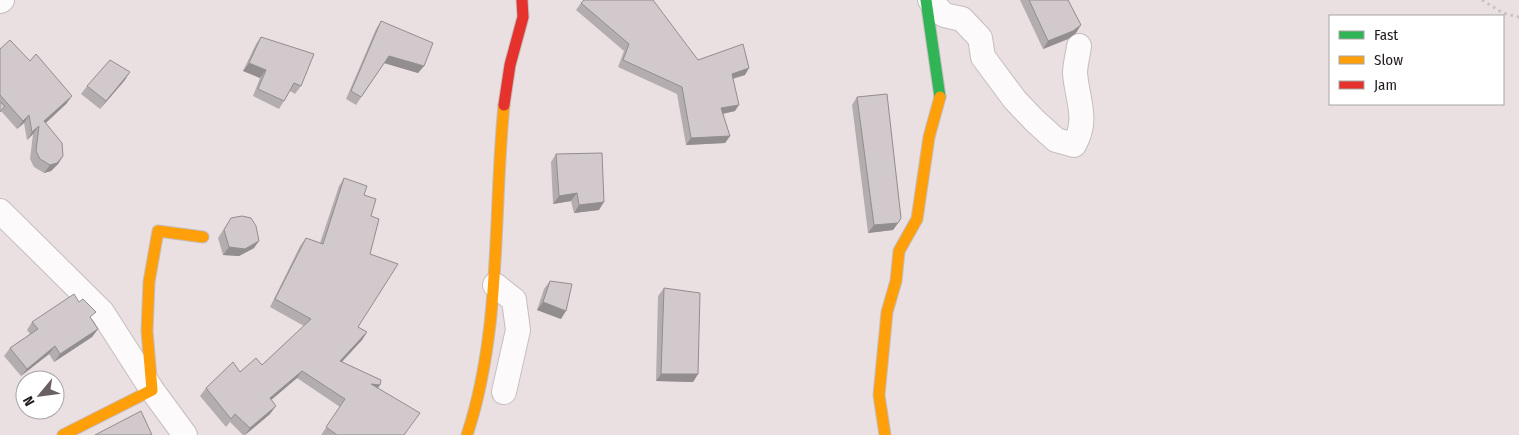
<svg xmlns="http://www.w3.org/2000/svg" width="1519" height="435" viewBox="0 0 1519 435" font-family="'Fira Sans Condensed',sans-serif">
	<rect width="100%" height="100%" fill="#eae0e2"/>
	<g fill="none" stroke-linecap="round" stroke-linejoin="round">
		<!-- street casing -->
		<g stroke="#c5bdbf" stroke-width="26">
			<path id="street" d="M930 0 944 15 962 19 980 38 983 57 1015 100 1035 121 1056 140 1074 145C1089 119 1077 100 1075 73 1075 65 1078 55 1079 46
				M0 1 2 0
				M0 211 102 312 152 390 185 435
				M495 285 514 300 518 330 504 392"/>
		</g>
		<!-- fast casing -->
		<g stroke="#c5bdbf" stroke-width="13">
			<path id="fast" d="M926 0 940 97"/>
		</g>
		<!-- slow casing -->
		<g stroke="#c5bdbf" stroke-width="13">
			<path id="slow" d="M63 435 152 390 147 331 149 282 158 231 203 237
				M467 435C502 329 493 215 504 105
				M885 435 879 395 887 312 896 281 899 251 917 219 929 137 940 97"/>
		</g>
		<!-- jam casing -->
		<g stroke="#c5bdbf" stroke-width="13">
			<path id="jam" d="M504 105 510 65 523 17 522 0"/>
		</g>
		<!-- path -->
		<path stroke="#c5c1c2" stroke-width="3" stroke-dasharray="2.5 4" stroke-linecap="butt" d="M1482 0 1503 13 1519 17"/>
		<!-- street -->
		<use href="#street" stroke="#fcfafb" stroke-width="24"/>
		<!-- fast -->
		<use href="#fast" stroke="#30b455" stroke-width="11"/>
		<!-- slow -->
		<use href="#slow" stroke="#ff9f0a" stroke-width="11"/>
		<!-- jam -->
		<use href="#jam" stroke="#e5322d" stroke-width="11"/>
	</g>
	<!-- wall -->
	<path fill="#b4adaf" d="M1020 0H1068L1076 33 1068 39 1043 49Z
		M581 3 698 60 745 75 733 79 735 111 723 114 730 136 725 143 686 145 677 94 618 67 624 51 576 10Z
		M381 21 424 66 418 73 384 63 356 105 346 99 376 29Z
		M261 37 301 86 295 94 290 91 284 101 279 109 253 96 260 78 243 71 256 44Z
		M0 49 30 61 72 96 66 104 46 123 63 156 58 164 51 171 44 173 34 167 30 159 33 134 27 140 24 123 17 129 1 111 0 112Z
		M125 80 100 109 81 94 87 86Z
		M857 97 898 223 893 230 868 233 852 105Z
		M556 154 599 210 574 213 571 201 553 204 551 162Z
		M344 178 364 195 371 216 370 254 358 327 367 332 362 340 342 362 380 385 378 388 404 435H321L340 407 297 378 271 400 270 414 245 435H243L230 422 226 427 200 396 206 388 240 372 262 365 304 326 270 307 300 246 306 238 320 243 339 186Z
		M231 218 254 248 239 256 223 255 218 238Z
		M550 281 561 319 537 310 544 289Z
		M664 288 698 374 693 382 656 381 658 296Z
		M91 319 98 329 92 337 54 362 49 354 21 376 4 356 10 348 30 334 27 330 32 322Z"/>
	<!-- shaded-wall -->
	<path fill="#928d8e" d="M1081 25 1076 33 1068 39 1043 49 1048 41Z
		M389 56 424 66 418 73 384 63Z
		M249 63 266 70 260 78 243 71Z
		M749 68 745 75 727 80 732 74Z
		M130 72 125 80 100 109 106 101Z
		M72 96 66 104 39 129 44 121Z
		M739 105 735 111 716 115 721 108Z
		M29 115 24 123 17 129 23 121Z
		M39 126 33 134 27 140 32 132Z
		M730 136 725 143 686 145 691 138Z
		M63 156 58 164 51 171 44 173 50 165Z
		M577 193 571 201 553 204 559 196Z
		M604 202 599 210 574 213 579 205Z
		M898 223 893 230 868 233 874 225Z
		M259 241 254 248 239 256 223 255 229 247Z
		M543 302 566 311 561 319 537 310Z
		M98 329 92 337 54 362 60 354Z
		M367 332 362 340 335 369 340 361Z
		M55 346 49 354 21 376 27 369Z
		M302 371 297 378 264 406 270 398Z
		M661 374H698L693 382 656 381Z
		M371 384 380 385 374 393Z
		M276 406 270 414 245 435 250 428Z"/>
	<!-- building -->
	<path fill="#d1c9cb" stroke="#928d8e" d="M584 0H653L698 60 743 44 749 68 732 74 739 105 721 108 730 136 691 138 682 87 623 60 629 44 581 3Z
		M1029 0H1068L1081 25 1073 31 1048 41Z
		M381 21 433 43 424 66 389 56 361 97 351 91Z
		M261 37 314 54 301 86 294 83 284 101 258 89 266 70 249 63Z
		M10 40 30 61 36 54 72 96 44 121 62 143 63 156 57 163 50 165 40 159 36 151 39 126 32 132 29 115 23 121 0 95V49Z
		M110 60 130 72 106 101 87 86Z
		M887 94 901 218 898 223 874 225 857 97Z
		M0 102 5 106 0 112Z
		M602 153 604 202 579 205 577 193 559 196 556 154Z
		M344 178 367 186 364 195 376 199 371 216 379 219 370 254 398 264 358 327 367 332 340 361 381 380 380 385 371 384 420 413 404 435H337L326 427 345 399 302 371 270 398 276 406 250 428 235 414 231 419 206 388 233 362 240 372 256 358 262 365 311 319 275 299 306 238 323 244Z
		M242 216 251 218 256 226 259 241 245 249 229 247 224 230 231 218Z
		M550 281 572 284 566 311 543 302Z
		M664 288 700 293 698 374H661Z
		M74 294 79 302 83 299 96 312 90 317 98 329 60 354 55 346 27 369 10 348 38 329 32 322Z
		M141 411 152 435H95Z"/>
	<!-- legend -->
	<rect x="1329" y="15" width="175" height="90" fill="#ffffff" stroke="#a7a4a5"/>
	<rect x="1339" y="31" width="25" height="8" fill="#30b455" stroke="#a7a4a5"/>
	<text x="1374" y="40" font-size="15" fill="#221b1d">Fast</text>
	<rect x="1339" y="56" width="25" height="8" fill="#ff9f0a" stroke="#a7a4a5"/>
	<text x="1374" y="65" font-size="15" fill="#221b1d">Slow</text>
	<rect x="1339" y="81" width="25" height="8" fill="#e5322d" stroke="#a7a4a5"/>
	<text x="1374" y="90" font-size="15" fill="#221b1d">Jam</text>
	<!-- north arrow -->
	<g transform="translate(40 395) rotate(241)"><circle r="24" fill="#ffffff" stroke="#a7a4a5"/>
	<path d="M0-4L9 19L0 12L-9 19Z" fill="#686062"/>
	<text y="-8" font-size="14" font-weight="bold" text-anchor="middle" fill="#221b1d">N</text>
	</g>
</svg>
